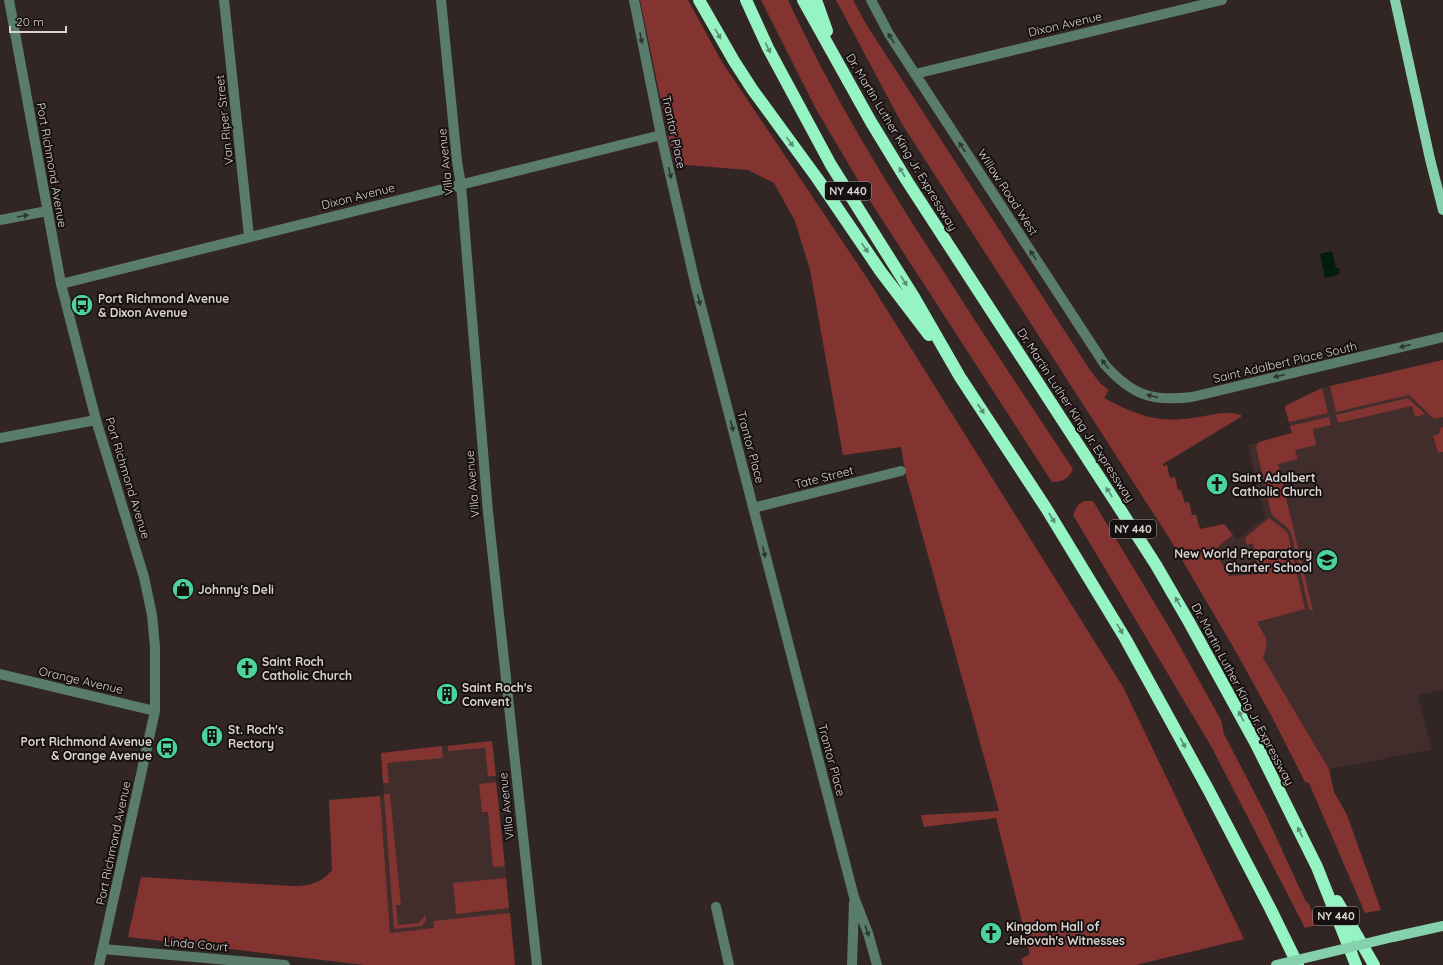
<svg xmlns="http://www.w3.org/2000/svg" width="1443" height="965" viewBox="0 0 1443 965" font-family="Quicksand,sans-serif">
	<rect width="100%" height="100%" fill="#322625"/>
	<!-- built -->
	<path fill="#412e2c" d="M1443 360V690L1421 694 1418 696 1432 750 1387 757 1382 760 1329 769 1206 565 1217 556 1214 550 1233 535 1237 540 1265 517 1248 445 1292 433 1285 408 1287 405 1322 388Z
		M492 741 505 866 515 965 390 933 380 796 384 795 381 753Z"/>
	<!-- green -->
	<path fill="#833431" d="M640 0H688L722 62 867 278 1123 687 1244 939 1136 965H1023L1021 959 1030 954 996 818 924 827 921 815 999 811 906 476 901 447 843 455 810 270 795 221 774 183 748 170 674 164Z
		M761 0H788C831 93 884 180 940 266 983 334 1028 401 1073 469 1068 479 1063 482 1052 482L872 204 816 109Z
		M836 0H853L866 24 1090 370 1101 384 1109 390 1104 398C1136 415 1155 423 1193 418 1209 416 1225 410 1241 415V417L1163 464V466L1167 465 1170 478 1175 477 1178 490H1181L1185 503 1189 502 1192 515H1196L1200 529 1224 524 1233 535 1214 550 1229 576 1259 574 1253 543 1247 545 1245 538 1269 518 1285 530 1288 534 1305 609 1257 622C1266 639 1270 639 1263 658L1329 769 1334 792 1347 815 1381 910 1365 913 1309 783 1305 782 1272 717 1236 652 1168 536 902 124Z
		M1443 360V417L1434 419 1409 395 1336 412 1330 386Z
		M1322 388 1328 413 1289 422 1285 408 1287 405Z
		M1408 398 1425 414 1415 417 1412 406 1338 423 1336 415Z
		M1329 417 1331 425 1313 429 1316 445 1295 450 1298 459 1278 464 1313 611 1309 609 1291 533C1287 524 1276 521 1271 513L1256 447 1259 442 1292 433 1290 426Z
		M1441 427H1443V452L1438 453 1433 436 1439 434Z
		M1085 501H1093L1172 632 1221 720 1224 734 1266 815 1305 900 1309 904 1317 925 1305 928 1211 746 1073 515C1076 508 1078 503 1085 501Z
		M492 741 496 776H488L485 748 448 751V746Z
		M442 746 443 758 387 763 389 783H383L381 753Z
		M496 782 505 866 493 867 488 812H482L479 784Z
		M384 794H390L401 905H396L398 925 419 923 425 915 426 920 422 926 394 929Z
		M380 796 390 933 434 928 433 921 510 913 515 965H365L128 937 141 877 291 886C308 886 321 884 332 870L329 800Z
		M506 878 509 908 456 914 453 883Z"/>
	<!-- water -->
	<path fill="#001d10" d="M1332 251 1336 268H1339L1340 273 1337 274 1338 275 1325 278 1320 254Z"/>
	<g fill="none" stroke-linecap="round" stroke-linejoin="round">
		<!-- minor -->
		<path stroke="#597d6a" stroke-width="10" d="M9 0 61 284 96 420 144 577 152 615 155 647V711L99 965
			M224 0 249 236
			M441 0 457 161 461 185 488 512 537 965
			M634 0 661 135 696 287 854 897 868 933 877 965
			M871 0 889 34 1105 365C1132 395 1152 402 1192 397L1443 337
			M915 74 1222 0
			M0 220 47 211
			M61 284 661 135
			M0 438 96 420
			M753 508 901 471
			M0 674 155 711
			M716 907 729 965
			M103 949 285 965
			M852 965 854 903"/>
		<!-- major -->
		<path stroke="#85d1ab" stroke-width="10" d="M1395 0 1430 159 1443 210
			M1393 937 1443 926"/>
		<!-- highway -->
		<path stroke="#95f3c4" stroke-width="12" d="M699 0 734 61 752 89 817 178 881 272 929 335
			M746 0 768 48 831 165 914 297 960 377 1046 508 1125 638 1208 789 1270 908 1298 965
			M803 0 871 122 907 181 1120 509 1156 565 1189 622 1256 744 1317 867 1356 965
			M816 0 827 31
			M1337 901 1374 965"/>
		<!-- major-bridge -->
		<path stroke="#85d1ab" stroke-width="10" d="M1276 965 1393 937"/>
	</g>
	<!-- one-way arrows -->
	<defs><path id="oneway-solid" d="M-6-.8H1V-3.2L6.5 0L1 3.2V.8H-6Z"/></defs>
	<g fill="#5c8d73">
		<use href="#oneway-solid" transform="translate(718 34) rotate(60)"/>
		<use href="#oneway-solid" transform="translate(768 48) rotate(64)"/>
		<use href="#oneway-solid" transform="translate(790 142) rotate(54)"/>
		<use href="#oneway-solid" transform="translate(902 172) rotate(-122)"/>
		<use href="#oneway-solid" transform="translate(865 248) rotate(56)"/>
		<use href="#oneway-solid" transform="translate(904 281) rotate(58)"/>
		<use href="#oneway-solid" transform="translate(981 409) rotate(56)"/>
		<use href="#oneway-solid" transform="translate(1109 492) rotate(-123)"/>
		<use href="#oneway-solid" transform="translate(1052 518) rotate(58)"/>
		<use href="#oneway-solid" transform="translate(1178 602) rotate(-120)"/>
		<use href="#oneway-solid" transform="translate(1120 629) rotate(60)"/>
		<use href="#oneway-solid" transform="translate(1241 716) rotate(-118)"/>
		<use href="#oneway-solid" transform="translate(1183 743) rotate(62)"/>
		<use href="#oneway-solid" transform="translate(1300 832) rotate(-116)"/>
	</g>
	<g fill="#2d3730">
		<use href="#oneway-solid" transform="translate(641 38) rotate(79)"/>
		<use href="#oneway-solid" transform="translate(891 38) rotate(-122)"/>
		<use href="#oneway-solid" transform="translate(962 147) rotate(-123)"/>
		<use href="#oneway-solid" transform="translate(670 173) rotate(77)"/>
		<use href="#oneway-solid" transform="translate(23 216) rotate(-10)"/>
		<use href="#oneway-solid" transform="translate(1033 255) rotate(-123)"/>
		<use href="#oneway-solid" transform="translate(699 300) rotate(76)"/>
		<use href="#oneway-solid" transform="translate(1405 346) rotate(167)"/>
		<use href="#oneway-solid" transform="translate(1105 364) rotate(-127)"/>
		<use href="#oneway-solid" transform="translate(1279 376) rotate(167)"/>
		<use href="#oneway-solid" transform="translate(1152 396) rotate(-166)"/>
		<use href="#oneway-solid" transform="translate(732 426) rotate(75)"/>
		<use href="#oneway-solid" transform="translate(764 552) rotate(76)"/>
		<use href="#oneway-solid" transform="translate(867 931) rotate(70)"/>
	</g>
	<!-- icons -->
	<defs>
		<g id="bus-disc" transform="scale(1.15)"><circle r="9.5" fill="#4dd39a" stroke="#161110"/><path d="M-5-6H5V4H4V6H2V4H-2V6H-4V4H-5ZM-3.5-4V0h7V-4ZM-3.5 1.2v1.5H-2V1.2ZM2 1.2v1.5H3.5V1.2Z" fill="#111"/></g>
		<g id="church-disc" transform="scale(1.15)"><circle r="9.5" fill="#4dd39a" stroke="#161110"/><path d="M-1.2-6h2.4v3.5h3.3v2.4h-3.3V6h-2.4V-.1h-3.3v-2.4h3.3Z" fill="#111"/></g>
		<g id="school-disc" transform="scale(1.15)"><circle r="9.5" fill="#4dd39a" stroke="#161110"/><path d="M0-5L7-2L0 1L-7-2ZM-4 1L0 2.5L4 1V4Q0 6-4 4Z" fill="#111"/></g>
		<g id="shop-disc" transform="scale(1.15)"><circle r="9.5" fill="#4dd39a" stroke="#161110"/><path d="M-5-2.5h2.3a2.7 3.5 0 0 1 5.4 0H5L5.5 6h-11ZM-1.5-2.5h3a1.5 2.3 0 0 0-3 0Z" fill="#111"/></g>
		<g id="building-disc" transform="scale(1.15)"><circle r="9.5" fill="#4dd39a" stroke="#161110"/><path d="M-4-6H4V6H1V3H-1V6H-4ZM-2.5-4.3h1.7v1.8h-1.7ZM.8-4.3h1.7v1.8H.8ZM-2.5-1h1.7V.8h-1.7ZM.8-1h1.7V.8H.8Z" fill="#111"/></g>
	</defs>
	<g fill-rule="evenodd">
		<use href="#bus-disc" x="82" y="305"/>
		<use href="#church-disc" x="1217" y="484"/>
		<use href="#school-disc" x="1327" y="560"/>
		<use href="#shop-disc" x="183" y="589"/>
		<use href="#church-disc" x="247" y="668"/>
		<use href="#building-disc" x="447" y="694"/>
		<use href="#building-disc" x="212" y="736"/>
		<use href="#bus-disc" x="167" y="748"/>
		<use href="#church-disc" x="991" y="933"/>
	</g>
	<g text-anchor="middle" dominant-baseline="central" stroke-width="4" stroke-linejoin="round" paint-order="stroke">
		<!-- shield labels -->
		<g fill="#161110" stroke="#a09998" stroke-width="1">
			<rect x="825" y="182" width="46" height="18" rx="3"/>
			<rect x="1110" y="520" width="46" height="18" rx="3"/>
			<rect x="1313" y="907" width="46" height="18" rx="3"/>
		</g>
		<g font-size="11" font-weight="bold" fill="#dbd3d2">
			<text x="848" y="191">NY 440</text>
			<text x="1133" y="529">NY 440</text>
			<text x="1336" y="916">NY 440</text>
		</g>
		<!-- street labels -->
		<g font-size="12" fill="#dbd3d2" stroke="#161110">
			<text transform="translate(1065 24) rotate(-13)">Dixon Avenue</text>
			<text transform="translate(224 120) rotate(-96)">Van Riper Street</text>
			<text transform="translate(674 132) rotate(78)">Trantor Place</text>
			<text transform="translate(902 142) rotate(59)">Dr. Martin Luther King Jr. Expressway</text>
			<text transform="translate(445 162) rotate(-96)">Villa Avenue</text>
			<text transform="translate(52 165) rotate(80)">Port Richmond Avenue</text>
			<text transform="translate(1008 192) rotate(57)">Willow Road West</text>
			<text transform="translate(358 196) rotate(-14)">Dixon Avenue</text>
			<text transform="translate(1285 362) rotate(-13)">Saint Adalbert Place South</text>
			<text transform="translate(1076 415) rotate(57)">Dr. Martin Luther King Jr. Expressway</text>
			<text transform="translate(751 447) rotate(75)">Trantor Place</text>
			<text transform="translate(824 477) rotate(-14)">Tate Street</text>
			<text transform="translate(128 478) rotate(73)">Port Richmond Avenue</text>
			<text transform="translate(472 484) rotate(-95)">Villa Avenue</text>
			<text transform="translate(81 680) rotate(13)">Orange Avenue</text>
			<text transform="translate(1243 694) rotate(62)">Dr. Martin Luther King Jr. Expressway</text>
			<text transform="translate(832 760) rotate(75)">Trantor Place</text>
			<text transform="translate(506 806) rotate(-96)">Villa Avenue</text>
			<text transform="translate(113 843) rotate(-78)">Port Richmond Avenue</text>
			<text transform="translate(196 944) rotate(5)">Linda Court</text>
		</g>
		<!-- poi labels -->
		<g font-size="12" font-weight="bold" fill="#dbd3d2" stroke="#161110" text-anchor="start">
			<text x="98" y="298">Port Richmond Avenue<tspan x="98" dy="14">&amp; Dixon Avenue</tspan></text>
			<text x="1232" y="477">Saint Adalbert<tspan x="1232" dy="14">Catholic Church</tspan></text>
			<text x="1312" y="553" text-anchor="end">New World Preparatory<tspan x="1312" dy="14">Charter School</tspan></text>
			<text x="198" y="589">Johnny's Deli</text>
			<text x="262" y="661">Saint Roch<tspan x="262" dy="14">Catholic Church</tspan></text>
			<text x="462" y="687">Saint Roch's<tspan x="462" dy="14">Convent</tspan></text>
			<text x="228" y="729">St. Roch's<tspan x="228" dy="14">Rectory</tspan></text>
			<text x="152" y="741" text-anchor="end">Port Richmond Avenue<tspan x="152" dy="14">&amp; Orange Avenue</tspan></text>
			<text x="1006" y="926">Kingdom Hall of<tspan x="1006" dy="14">Jehovah's Witnesses</tspan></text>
		</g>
	</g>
	<!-- scale -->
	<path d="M10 26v6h56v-6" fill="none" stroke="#dbd3d2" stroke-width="2"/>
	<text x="16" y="26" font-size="12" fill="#dbd3d2" stroke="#161110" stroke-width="3" paint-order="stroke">20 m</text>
</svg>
